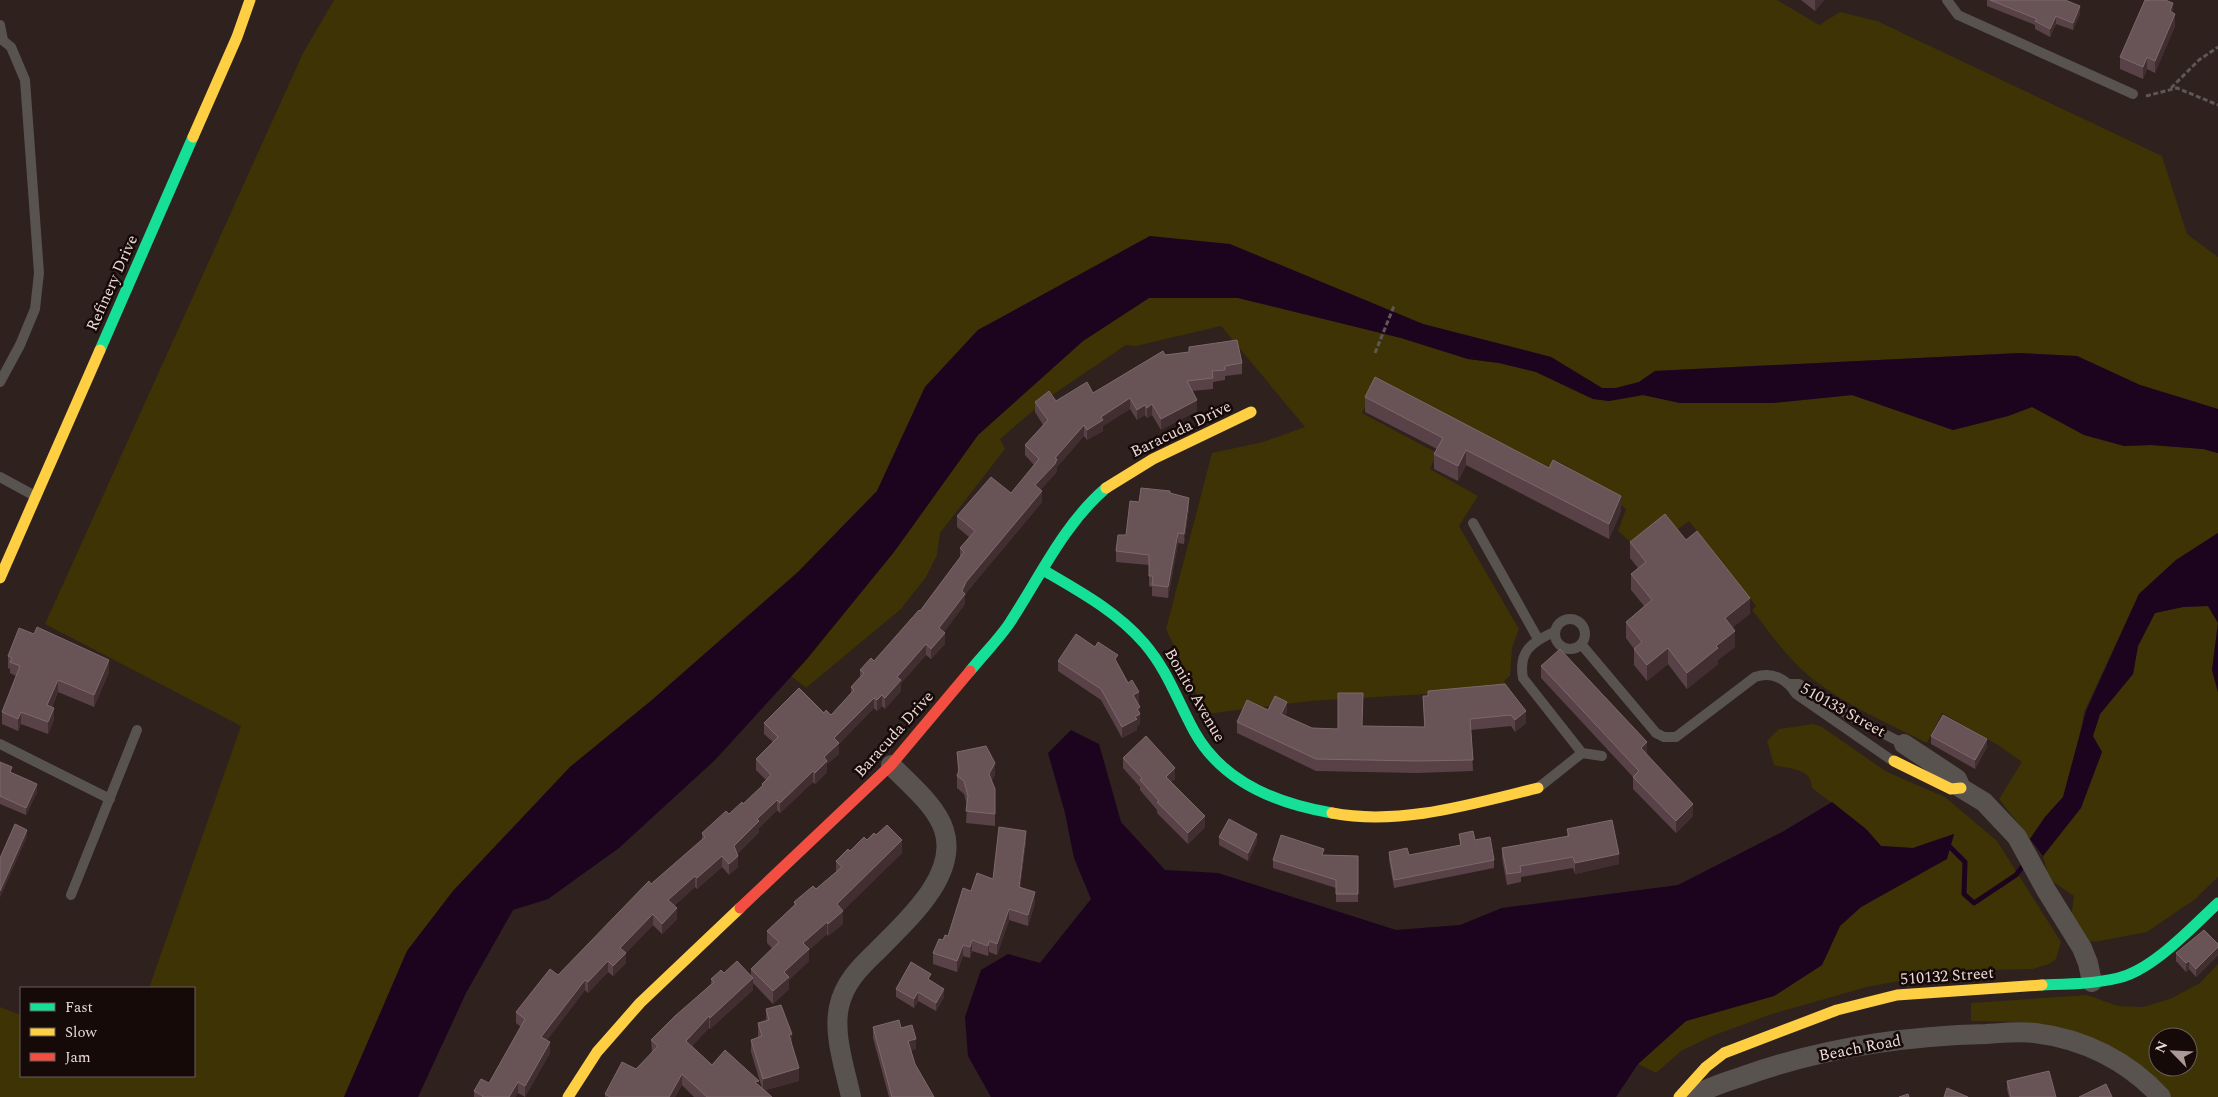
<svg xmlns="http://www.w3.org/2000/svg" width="2218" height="1097" viewBox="0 0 2218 1097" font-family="Spectral,serif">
	<rect width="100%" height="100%" fill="#2e211e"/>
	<!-- green -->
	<path fill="#3d3304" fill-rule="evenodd" d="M334 0H1777L1819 25 1840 12 1877 21 2162 156 2187 234 2218 257V409L2140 385 2077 356 2020 353 1655 371 1639 382 1616 388H1602L1551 357 1423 324 1150 236 978 330 925 387 877 491 798 572 652 700 570 767 453 891 407 951 344 1097H0V1007L21 1015V1076H194V988H149L241 726 45 624 303 53Z
		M1149 298H1238L1401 338 1468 359 1499 363 1536 372 1593 399 1609 401 1643 395 1680 403H1772L1852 395 1953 430 2008 416 2032 407 2124 446 2151 445 2203 449 2218 453V533L2176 560 2139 594 2084 712 2080 736 2063 797 2045 817 2030 839 1999 799 2022 762 1998 745 1942 713 1927 743C1887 723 1845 705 1810 677 1787 658 1770 633 1752 610L1756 606 1689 521 1673 533 1637 548 1618 531 1626 509 1570 468 1557 461 1547 479 1374 388 1362 413 1437 453 1430 469 1478 496 1459 526 1519 629 1512 648 1510 676 1504 681 1510 689 1310 701 1206 714 1166 629 1212 453 1263 442 1305 427 1221 326 1136 346 1126 345 1048 398 1000 439 1005 449 940 533 937 555 926 577 901 609 806 688 791 676 894 552 978 435 1083 341Z
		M2208 606 2218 622 2212 670 2218 692V877L2194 900 2147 932 2095 942 2089 941 2071 918 2074 896 2049 879 2043 856 2059 835 2100 714 2133 674 2138 646 2155 613 2183 607Z
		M1813 724 1822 727 1887 772 1945 797 1997 841 2061 942 2056 959 2049 964 2033 969 1953 971 1867 987 1772 1014 1712 1036 1681 1051 1656 1073 1638 1064 1686 1021 1774 996 1822 965 1840 926 1861 907 1947 858 1954 834 1913 848 1881 846 1866 829 1812 788C1812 768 1790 769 1774 765L1767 741 1779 729Z
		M2218 964V1097H2171C2114 1032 2055 1020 1971 1021V1003L2087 995 2118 1006 2143 1007 2170 999 2200 983ZM2158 1037H2188V1067H2158Z"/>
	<!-- water -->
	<path fill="#1c031e" d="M1150 236 1230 244 1423 324 1551 357 1602 388H1616L1639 382 1655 371 2020 353 2077 356 2140 385 2218 409V453L2203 449 2151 445 2124 446 2084 435 2032 407 2008 416 1953 430 1852 395 1772 403H1680L1643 395 1609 401 1593 399 1536 372 1499 363 1468 359 1401 338 1238 298H1149L1083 341 978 435 894 552 807 659 715 760 619 848 548 899 513 910 466 993 418 1097H344L407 951 453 891 570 767 652 700 798 572 877 491 925 387 978 330Z
		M2218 533V692L2212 670 2218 623 2208 606 2183 607 2155 613 2138 646 2133 674 2100 714 2093 736 2102 752 2081 808 2043 856 2030 839 2045 817 2063 797 2086 711 2139 594 2176 560Z
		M1071 730 1099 744 1121 822 1165 870 1218 873 1396 930 1460 925 1502 908 1678 885 1784 831 1832 802 1866 829 1881 846 1913 848 1954 834 1947 859 1861 907 1840 926 1822 965 1774 996 1686 1021 1638 1064 1616 1097H991L968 1056 965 1017 981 970 1008 954 1040 963 1091 899 1074 858 1065 813 1048 753Z"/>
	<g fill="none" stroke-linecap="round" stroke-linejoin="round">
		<!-- stream -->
		<path stroke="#1c031e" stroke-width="5" d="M1950 847 1965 862 1964 894 1974 903 2016 875 2025 863"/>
		<!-- path -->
		<path stroke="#5e5755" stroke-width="3" stroke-dasharray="5 2.5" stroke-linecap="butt" d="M2171 88 2199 60 2218 47
			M2146 96 2177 88 2218 105
			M1375 353 1394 306"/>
		<!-- lane -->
		<path stroke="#58534f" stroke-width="10" d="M1947 0 1958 15 2133 94
			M0 25 3 40
			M0 38 11 47 25 80 39 273 35 309 20 345 0 382
			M0 477 35 496
			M1473 523 1538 639
			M1555 634a15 15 0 1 1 30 0a15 15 0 1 1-30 0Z
			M1581 644 1656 733 1664 737H1676L1755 677C1772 671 1787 679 1796 694L1893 761
			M1790 684H1799L1857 720 1904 744
			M0 744 110 799
			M1582 753 1602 756
			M1538 788 1582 753 1523 678C1518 651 1532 642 1554 632
			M71 895 137 730"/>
		<!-- street -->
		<path stroke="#58534f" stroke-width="20" d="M1904 744 1957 779 1961 788 1984 802 2017 837 2046 890 2082 948 2088 963 2092 982
			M851 1097C845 1069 833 1035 839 1007 844 983 860 967 877 951 905 922 959 876 944 830 936 805 909 784 891 765
			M1692 1097C1706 1088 1725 1082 1741 1077 1818 1049 1904 1036 1986 1034 2002 1033 2020 1031 2035 1033 2084 1039 2128 1061 2161 1097"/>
		<!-- fast -->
		<path stroke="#16e098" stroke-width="11" d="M100 350 193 137
			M1043 570C1079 591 1116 611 1144 643 1168 671 1177 700 1194 731 1222 782 1278 804 1332 813
			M970 671C983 655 998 640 1009 624 1040 577 1063 525 1106 488
			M2042 985C2067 984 2093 984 2118 978 2153 970 2192 927 2218 903"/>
		<!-- slow -->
		<path stroke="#ffcf43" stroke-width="11" d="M193 137 237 37 250 0
			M1106 488 1153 459 1251 412
			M0 578 100 350
			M1894 761 1951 789 1961 788
			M1332 813C1400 826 1472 804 1538 788
			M568 1097 597 1052 640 1003 740 908
			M1679 1097 1706 1067 1724 1053 1837 1010 1897 995 2042 985"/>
		<!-- jam -->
		<path stroke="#f24e42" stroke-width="11" d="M740 908 891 765 970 671"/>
	</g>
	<!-- wall -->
	<path fill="#584248" d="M1801 0H1824L1815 11Z
		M1987 0H2066L2080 14 2073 30 2056 24 2050 37 2035 29V25L1987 6Z
		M2173 13 2175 26 2155 73 2147 69 2143 79 2120 69V57Z
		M1189 347 1242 363V374L1225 376V380L1213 382V389L1192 391 1197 411 1161 430 1152 415 1147 418 1145 415 1137 420 1130 409 1103 426V431L1087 440 1084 436 1057 467V470L1055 474 1040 490 1042 502 966 593 965 596V604L944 632 945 644 931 659 926 655 901 683V691L885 709 882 706 877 711 874 708 839 744V754L827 764V772L815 784 813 782 780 813 777 810 759 828V832L737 854 738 867 729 875 722 867 697 889 695 887 674 906 677 919 662 934 653 925 626 953V963L613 976 608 972 588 993 585 990 547 1040 550 1053 525 1097 518 1093 515 1097H474V1091L489 1083 521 1027 516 1023V1012L558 975 651 884 702 840V833L743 804 762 786V784L766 780 756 770V759L773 742 764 734V723L824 713 831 715 851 693V687L860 677V670L874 661 920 611 960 558V548L969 537 957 527V516L1011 493 1034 465 1025 455V445L1043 425 1035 412V402L1056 401 1093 393 1165 355 1189 352Z
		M1365 397 1621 511 1609 539 1466 465 1458 481 1434 469V454L1437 449 1365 412Z
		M1170 493 1189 508 1184 544 1178 543 1168 598 1152 596V587L1149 586V565L1116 562V551L1126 535 1139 502Z
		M1686 540 1750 614 1732 627 1735 647 1718 660V664L1687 689 1668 664 1647 681 1634 665V649L1626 638V622L1644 606 1631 590V574L1638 568 1630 558V542Z
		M8 656 109 672 94 707 58 692 52 707 54 720 48 734 21 724 18 731 2 724V712L16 676 10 673V669L8 668Z
		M1058 661 1118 664 1139 702 1137 703 1140 713V724L1137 726V730L1122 738 1101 700 1058 671Z
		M1541 666 1647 754V755L1693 816 1676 833 1633 789V777L1541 678Z
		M1505 684 1526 723 1515 732 1511 726 1471 730 1473 771 1417 773 1316 771 1237 733V722L1268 710 1287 713 1285 716 1312 728 1338 729 1362 726 1424 727 1423 696Z
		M1931 736 1987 747 1975 769 1931 744Z
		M957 752 995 775 991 781 995 789V826L966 823 967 806 964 794 957 788V776L958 773Z
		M1123 758 1175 779 1171 782 1205 827 1188 844 1157 813V810L1140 790V787L1123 768Z
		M0 762 12 773 37 792 26 815 0 804Z
		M1567 829 1619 864 1575 874 1573 868 1521 877V882L1507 885 1502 858V848L1567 837Z
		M1459 834 1475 840 1494 860V868L1394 888 1389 860V852L1409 855 1460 845Z
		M876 835 902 853 842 911 843 924 828 936 827 934 809 950V961L789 980V989L773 1004 753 983V990L710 1029 709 1028 692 1046 712 1065 759 1085 762 1088 751 1052V1040L758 1037V1023L766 1020V1009L792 1045 799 1081 765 1090 772 1097H694L682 1085 675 1097H605V1094L636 1069 652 1053 651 1040 711 984V979L724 973 751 976V969L772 948 767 943V931L794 905V902L816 889 836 872V861L850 851Z
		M1219 837 1257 842 1248 861 1219 845Z
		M1026 841 1020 888 1035 903 1028 926 1009 920 997 955 989 952 988 956 972 951 970 958 963 956 957 972 933 964V953L943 940 948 936 971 891 993 879Z
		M1324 855 1358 856V902H1336V888L1273 868V860Z
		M2218 944V955L2196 977 2189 969 2186 972 2176 961V953Z
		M931 981 944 997 936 1011 918 1001 914 1008 896 997V989Z
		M873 1027 901 1028 916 1049 911 1050 915 1064 934 1097H889L873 1038Z
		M2007 1081 2056 1097H2009L2007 1089Z"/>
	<!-- shaded-wall -->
	<path fill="#412e31" d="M1815 0H1824L1815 11Z
		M2173 3V16L2170 11Z
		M2080 6V14L2073 30V23Z
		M2175 14V26L2155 73V61Z
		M2056 16V24L2050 37V29Z
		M2147 57V69L2143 79V67Z
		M1130 398V409L1103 426V431L1087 440V430L1101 417Z
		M1197 400V411L1161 430V419Z
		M1152 404V415L1147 418V408Z
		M1145 405V415L1137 420V410Z
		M1084 425V436L1057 467V470L1055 474 1035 496V485L1055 458Z
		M1466 450V465L1458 481V466Z
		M1042 491V502L966 593 965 596V604L939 639V628L966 582Z
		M1621 496V511L1609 539V524Z
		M1189 498V508L1184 544V534Z
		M1178 533V543L1168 598V587Z
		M1750 598V614L1725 634V618Z
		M1735 631V647L1718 660V664L1687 689V673L1716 646Z
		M945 633V644L931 659V649Z
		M926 644V655L901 683V691L885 709V698L897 677Z
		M1668 648V664L1647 681V665Z
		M109 660V672L94 707V695Z
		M58 680V692L47 717V705Z
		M1139 692V702L1133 706V695Z
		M882 695V706L877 711V700Z
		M874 698V708L839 744V754L827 764V772L815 784V773L834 738Z
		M1287 702V713L1281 725V714Z
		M1140 707V724L1137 726V730L1122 738V727L1135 717 1137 709Z
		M54 708V720L48 734V722Z
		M1526 711V723L1515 732V720Z
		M21 712V724L18 731V719Z
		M1987 739V747L1975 769V760Z
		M1647 742V754L1641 761V748Z
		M995 763V775L989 786V774Z
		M1175 768V779L1166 787V777Z
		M813 771V782L780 813V803Z
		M37 784V792L26 815V808Z
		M777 800V810L759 828V832L734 857V846L757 819Z
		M1693 804V816L1676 833V821Z
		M1205 816V827L1188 844V833Z
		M27 830V837L0 898V891Z
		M1026 831V841L1019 898V887Z
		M1257 834V842L1248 861V853Z
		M902 840V853L837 917 843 911V924L828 936V924L837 904Z
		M1619 854V864L1575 874V863Z
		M722 856V867L697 889V878Z
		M738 856V867L729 875V864Z
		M695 876V887L668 911V900Z
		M1035 892V903L1028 926V915Z
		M677 908V919L662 934V924Z
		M1009 909V920L997 955V944Z
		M653 914V925L626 953V963L613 976V966L620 948Z
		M827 922V934L809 950V961L789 980V989L773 1004V991L803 943Z
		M972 940V951L970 958V947Z
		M989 941V952L988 956V946Z
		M963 945V956L957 972V961Z
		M2218 947V955L2196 977V969Z
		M608 961V972L588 993V982Z
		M2189 961V969L2186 972V963Z
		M753 978V990L710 1029V1018Z
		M585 980V990L541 1048V1037Z
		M944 989V997L936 1011V1003Z
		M918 992V1001L914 1008V999Z
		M709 1016V1028L686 1053V1041Z
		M792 1034V1046L789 1035Z
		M916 1039V1049L908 1051V1041Z
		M550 1042V1053L525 1097V1086Z
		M799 1068V1081L763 1091V1079Z
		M682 1074V1085L675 1097H669Z
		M518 1082V1093L515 1097H509Z"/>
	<!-- building -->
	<path fill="#685357" stroke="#7d686b" d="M1990 0H2065L2080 6 2073 23 2056 16 2050 29 2035 21 2037 19Z
		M2145 0 2148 1V0H2165L2173 3 2170 11 2175 14 2155 61 2147 57 2143 67 2120 57Z
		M1237 340 1242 363 1225 366V370L1212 371 1213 378 1187 381 1197 400 1161 419 1152 404 1147 408 1145 405 1137 410 1130 398 1101 417 1103 420 1087 430 1084 425 1055 458 1057 459 1055 464 1035 485 1042 491 966 582 962 591 965 594 939 628 945 633 931 649 926 644 897 677 901 680 885 698 882 695 877 700 874 698 834 738 839 743 824 757 827 761 815 773 813 771 780 803 777 800 757 819 759 821 734 846 738 856 729 864 722 856 697 878 695 876 668 900 677 908 662 924 653 914 620 948 626 953 613 966 608 961 588 982 585 980 541 1037 550 1042 525 1086 518 1082 509 1097H482L483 1096 474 1091 481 1079 489 1083 525 1019 516 1012 550 969 558 975 649 881 651 884 705 837 702 833 726 811 729 814 742 802 743 804 763 785 762 784 771 775 756 759 778 737 764 723 799 688 824 713 826 710 831 715 854 690 851 687 864 673 860 670 871 658 874 661 919 610 920 611 964 552 960 548 975 531 957 516 991 477 1011 493 1039 459 1025 445 1048 420 1035 402 1049 391 1056 401 1087 382 1093 393 1163 351 1165 355 1189 352V347Z
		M1375 377 1549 468 1553 460 1621 496 1609 524 1466 450 1458 466 1434 454 1443 438 1365 397Z
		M1141 488 1170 491V493L1189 498 1184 534 1178 533 1168 587 1152 585 1153 576H1149V555L1116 551 1118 535H1126L1130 501 1139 502Z
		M1665 514 1686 540 1697 531 1750 598 1725 618 1735 631 1716 646 1718 648 1687 673 1668 648 1647 665 1634 649 1642 642 1626 622 1652 600 1631 574 1646 562 1630 542Z
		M37 627 109 660 94 695 58 680 47 705 54 708 48 722 21 712 18 719 2 712 20 666 10 662 12 658 8 656 19 628 34 634Z
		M1076 634 1095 647 1098 642 1118 655 1115 659 1128 683 1132 680 1139 692 1133 695 1140 707 1137 709 1140 714 1135 717 1137 719 1122 727 1101 689 1058 661Z
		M1560 649 1647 742 1641 748 1693 804 1676 821 1633 777 1639 771 1541 666Z
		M1505 684 1526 711 1515 720 1511 715 1470 719 1473 760 1417 761 1316 759 1237 722 1247 700 1268 710 1275 696 1287 702 1281 714 1312 728 1338 729V693H1363L1362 726 1425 727 1423 696H1428V691Z
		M1943 715 1987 739 1975 760 1931 736Z
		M1146 736 1175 768 1166 777 1205 816 1188 833 1157 802 1159 801 1140 780 1142 778 1123 758Z
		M986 746 995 763 989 774 995 789V814L966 811 968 796 964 781 957 776 959 770 957 752Z
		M0 762 12 767 10 772 37 784 26 808 0 796Z
		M1229 819 1257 834 1248 853 1219 837Z
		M1612 820 1619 854 1575 863 1573 857 1520 866 1521 872 1507 874 1502 848 1569 836 1567 829Z
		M15 824 27 830 0 891V858Z
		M887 825 902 840 837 904 843 911 828 924 827 922 803 943 809 949 784 972 789 977 773 991 751 969 779 942 767 931 796 904 794 902 813 886 816 889 842 867 836 861 848 849 850 851 864 837 867 840 874 833 876 835Z
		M999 827 1026 831 1019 887 1035 892 1028 915 1009 909 997 944 989 941 988 946 972 940 970 947 963 945 957 961 933 953 939 939 943 940 945 935 948 936 963 888 971 891 977 873 993 879Z
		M1473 831 1475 840 1490 837 1494 860 1394 880 1389 852 1407 848 1409 855 1461 845 1459 834Z
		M1281 835 1324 849 1322 855 1358 856V894H1336V880L1273 860Z
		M2204 930 2218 944V947L2196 969 2189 961 2186 963 2176 953Z
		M737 961 753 978 710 1018 709 1016 686 1041 712 1065 725 1050 759 1081 755 1082 772 1097H707L682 1074 669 1097H610L605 1094 622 1062 636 1069 658 1046 651 1040 675 1016 714 982 711 979 721 970 724 973Z
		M911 962 931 974 928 979 944 989 936 1003 918 992 914 999 896 989Z
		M781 1005 792 1034 789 1035 799 1068 763 1079 751 1040 762 1036 758 1023 769 1020 766 1009Z
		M899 1020 901 1028 912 1025 916 1039 908 1041 915 1064 934 1097H892L873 1027Z
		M2049 1071 2056 1097H2011L2007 1081Z
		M2106 1084 2112 1097H2079Z
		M1947 1088 1968 1097H1944Z
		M1908 1094 1909 1097H1899Z"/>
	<g text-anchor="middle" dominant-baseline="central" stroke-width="5" stroke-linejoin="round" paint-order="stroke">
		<!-- street labels -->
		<g font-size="16" fill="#ecdad7" stroke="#150a08">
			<text transform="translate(112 283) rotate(-66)">Refinery Drive</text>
			<text transform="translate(1181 429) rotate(-26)">Baracuda Drive</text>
			<text transform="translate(1195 695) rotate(60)">Bonito Avenue</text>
			<text transform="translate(1843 710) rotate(29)">510133 Street</text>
			<text transform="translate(894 734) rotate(-48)">Baracuda Drive</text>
			<text transform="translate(1947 976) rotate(-4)">510132 Street</text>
			<text transform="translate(1860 1048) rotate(-11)">Beach Road</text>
		</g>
	</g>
	<!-- legend -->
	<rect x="20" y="987" width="175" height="90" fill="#150a08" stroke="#6b5d5b"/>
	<rect x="30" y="1003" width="25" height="8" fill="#16e098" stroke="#6b5d5b"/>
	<text x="65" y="1012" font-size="15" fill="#ecdad7">Fast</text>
	<rect x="30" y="1028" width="25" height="8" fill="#ffcf43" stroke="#6b5d5b"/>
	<text x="65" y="1037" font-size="15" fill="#ecdad7">Slow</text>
	<rect x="30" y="1053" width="25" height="8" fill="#f24e42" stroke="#6b5d5b"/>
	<text x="65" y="1062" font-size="15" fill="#ecdad7">Jam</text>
	<!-- north arrow -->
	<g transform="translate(2173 1052) rotate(294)"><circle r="24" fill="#150a08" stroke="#6b5d5b"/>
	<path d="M0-4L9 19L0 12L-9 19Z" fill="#aa9996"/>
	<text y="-8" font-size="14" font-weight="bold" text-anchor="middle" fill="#ecdad7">N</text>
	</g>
</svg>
